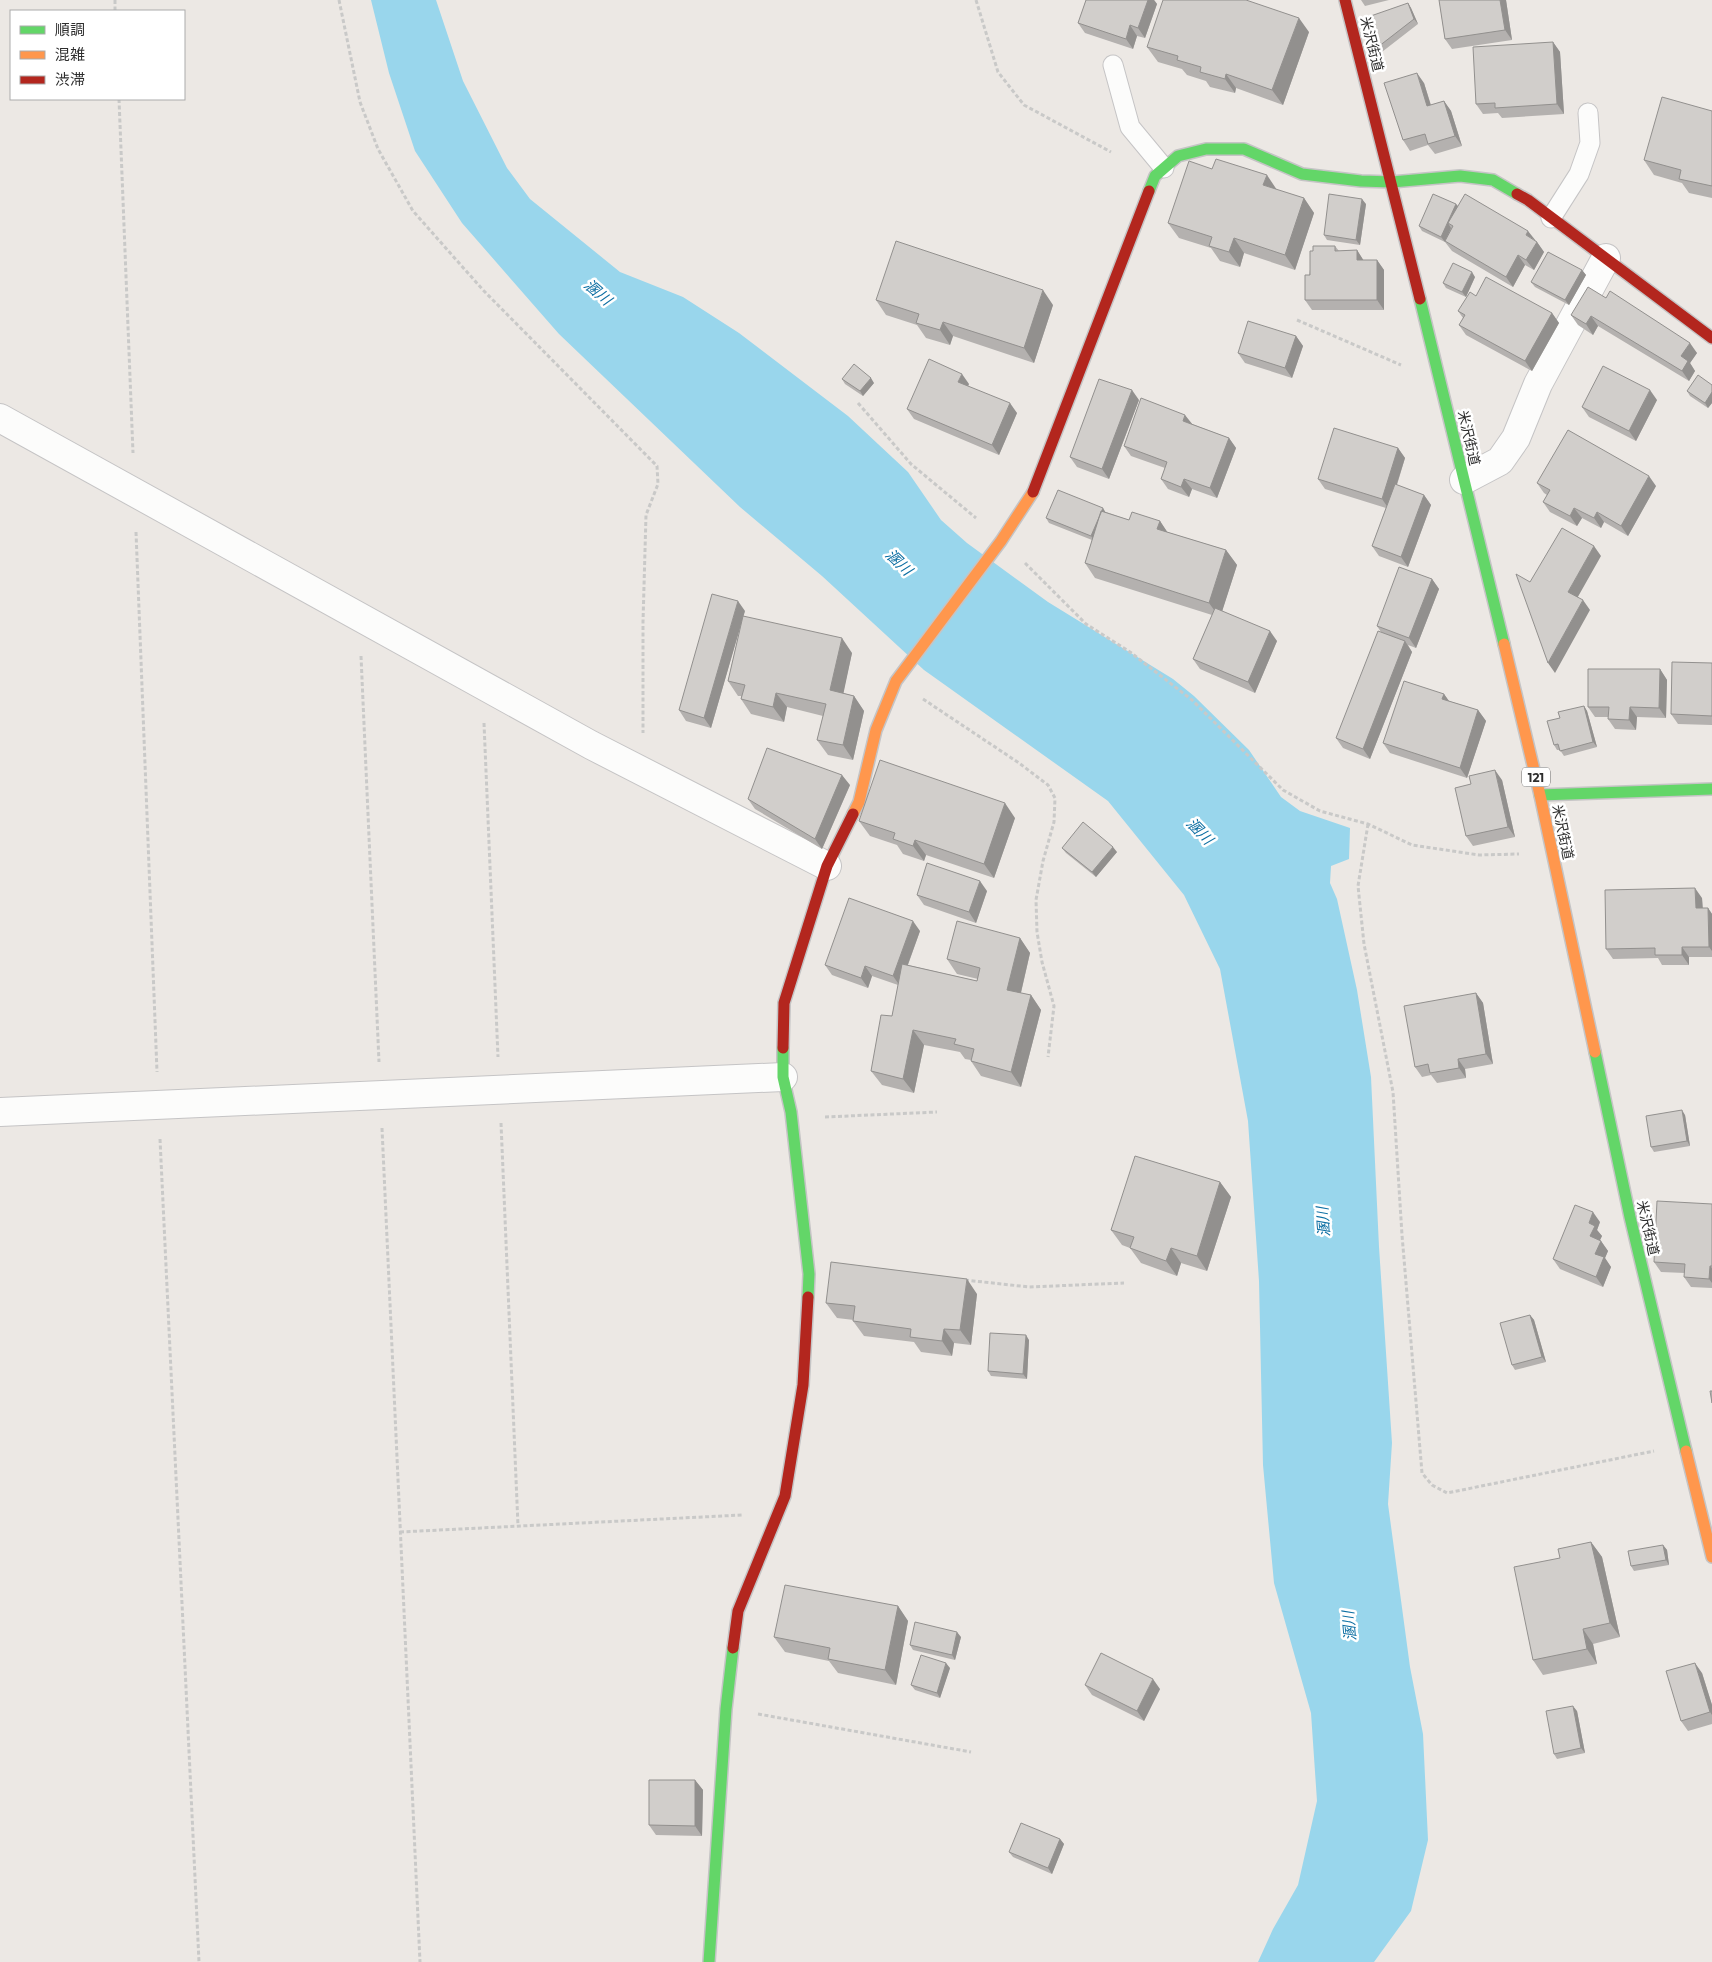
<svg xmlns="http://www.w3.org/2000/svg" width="1712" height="1962" viewBox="0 0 1712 1962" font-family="Montserrat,'Noto Sans JP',sans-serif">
	<rect width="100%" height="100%" fill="#ece8e4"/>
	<!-- water -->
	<path fill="#99d6ec" d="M371 0H436L463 81 507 168 530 199 620 272 683 297 739 333 848 416 908 472 941 520 967 543 1048 602 1173 679 1194 696 1249 750 1281 797 1300 811 1350 828 1349 859 1331 866 1330 883 1337 899 1357 990 1371 1077 1379 1247 1392 1443 1388 1504 1410 1667 1423 1734 1428 1840 1411 1911 1374 1962H1258L1273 1929 1298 1885 1317 1801 1311 1713 1274 1583 1263 1465 1259 1281 1248 1121 1220 969 1184 895 1108 801 924 670 822 576 740 507 559 334 462 223 415 151 389 73Z"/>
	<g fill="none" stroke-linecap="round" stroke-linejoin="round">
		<!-- lane casing -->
		<g stroke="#c5c4c5" stroke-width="21">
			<path id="lane" d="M1113 65 1130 127 1164 168
				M1551 218 1579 174 1590 143 1588 113"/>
		</g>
		<!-- street casing -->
		<g stroke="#c5c4c5" stroke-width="30">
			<path id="street" d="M0 418 591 745 827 866
				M1464 480 1500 461 1516 438 1538 384 1606 258
				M0 1112 783 1077"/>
		</g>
		<!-- fast casing -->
		<g stroke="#c5c4c5" stroke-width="14">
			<path id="fast" d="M1149 191 1155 176 1178 156 1206 149H1244L1302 174 1361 181 1392 182 1460 176 1493 180 1517 194
				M1420 299 1504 644
				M1540 795 1712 789
				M783 1048V1077L791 1112 809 1274 808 1297
				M1595 1052 1630 1217 1686 1451
				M709 1962 726 1709 733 1648"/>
		</g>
		<!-- slow casing -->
		<g stroke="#c5c4c5" stroke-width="14">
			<path id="slow" d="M1504 644 1540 795 1595 1052
				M853 814 859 802 876 730 896 681 1001 541 1033 492
				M1686 1451 1712 1557"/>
		</g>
		<!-- jam casing -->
		<g stroke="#c5c4c5" stroke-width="14">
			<path id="jam" d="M1345 0 1420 299
				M1517 194 1528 200 1712 338
				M1033 492 1149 191
				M783 1048 784 1003 827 866 853 814
				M733 1648 738 1611 785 1496 803 1385 808 1297"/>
		</g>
		<!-- path -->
		<path stroke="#c9c9c8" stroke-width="3" stroke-dasharray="4 2.5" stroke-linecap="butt" d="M115 0V11
			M339 0 360 102 378 149 413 211 483 290 657 466 658 484 646 515 643 622V733
			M976 0 998 72 1024 105 1111 152
			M119 99 133 453
			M1297 320 1401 365
			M858 403 911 464 976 518
			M136 532 157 1072
			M1025 563 1086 624 1130 652 1192 700 1283 790 1320 811 1368 824 1412 845 1479 855 1519 854
			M361 656 379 1062
			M923 699 1019 763 1048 785 1055 798 1054 822 1043 861 1036 900 1037 932 1042 962 1054 1006 1048 1057
			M484 723 498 1057
			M1368 824 1358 886 1364 944 1393 1092 1402 1235 1422 1473 1432 1485 1447 1493 1654 1451
			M825 1117 937 1112
			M501 1123 518 1526
			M382 1128 420 1962
			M160 1139 199 1962
			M965 1280 1029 1287 1124 1283
			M400 1532 742 1515
			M758 1714 971 1752"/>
		<!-- lane -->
		<use href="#lane" stroke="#fcfcfb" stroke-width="19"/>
		<!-- street -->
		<use href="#street" stroke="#fcfcfb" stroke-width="28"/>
		<!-- fast -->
		<use href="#fast" stroke="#63d668" stroke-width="11"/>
		<!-- slow -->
		<use href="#slow" stroke="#ff974d" stroke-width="11"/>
		<!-- jam -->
		<use href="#jam" stroke="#b3261e" stroke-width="11"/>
	</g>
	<!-- wall -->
	<path fill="#b4b1af" d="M1086 0H1154L1157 4 1145 38 1137 36 1133 49 1085 33 1078 23Z
		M1361 0H1389L1365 6Z
		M1439 0H1506L1512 40 1452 49 1445 39Z
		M1408 3 1411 8 1418 24 1378 55 1374 50Z
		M1309 32 1283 105 1236 88 1235 93 1210 87 1206 81 1187 75 1182 69 1158 62 1147 47Z
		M1553 42 1560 52 1564 114 1502 118 1498 113 1483 114 1476 104Z
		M1424 83 1431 105 1444 101 1451 111 1462 146 1435 154 1428 145 1410 151 1403 140Z
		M1712 111V198L1689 193 1682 183 1654 175 1644 160Z
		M1277 190 1304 198 1314 213 1295 270 1244 253 1240 267 1220 261 1211 248 1179 238 1168 223Z
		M1366 204 1360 245 1327 240 1324 235Z
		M1456 204 1458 206 1537 242 1544 252 1534 270 1525 265 1513 287 1452 251 1445 242 1422 231 1419 226Z
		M1335 246 1339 251 1357 250 1363 260H1377L1384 270V310H1312L1305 300 1313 251Z
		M1582 270 1586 275 1569 305 1535 287 1531 282Z
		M1475 277 1466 297 1446 288 1443 283Z
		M1476 296 1552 313 1559 323 1532 371 1466 335 1459 325 1463 318 1458 311Z
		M1606 298 1697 353 1690 363 1695 371 1689 381 1598 326 1593 335 1578 325 1571 315Z
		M876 300 1053 305 1034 363 953 336 950 345 926 338 917 325 886 315Z
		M1296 336 1303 346 1292 378 1245 363 1238 353Z
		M842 379 874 383 863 396 845 384Z
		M969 384 968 386 1017 413 999 455 914 419 907 409Z
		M1712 385V403L1708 408 1690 396 1687 391Z
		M1139 400 1109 479 1077 467 1070 457Z
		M1657 400 1636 441 1589 417 1582 407Z
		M1192 424 1229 438 1236 448 1217 498 1192 489 1189 497 1168 489 1161 479 1165 468 1131 456 1124 446Z
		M1398 448 1405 458 1397 485 1424 495 1431 505 1408 567 1379 556 1372 546 1386 508 1325 489 1318 479Z
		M1537 483 1656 486 1628 536 1604 522 1601 528 1582 518 1577 526 1550 512 1543 502 1547 495 1544 493Z
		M1106 512 1129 520 1160 521 1167 532 1226 550 1237 565 1222 611 1277 641 1255 693 1200 669 1193 659 1212 615 1095 578 1085 563 1092 540 1049 523 1046 518Z
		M1432 579 1439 589 1416 648 1408 645 1412 652 1370 759 1343 748 1336 738 1381 632 1377 626Z
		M745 611 743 616 852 653 843 693 854 696 864 711 853 760 828 755 817 740 823 716 787 707 784 722 751 714 741 699V696H738L728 681 742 620 711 728 686 721 679 710Z
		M1712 663V725L1678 724 1671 714Z
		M1660 669 1667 680 1666 718 1637 717 1636 730 1615 729 1608 719V717H1595L1588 707Z
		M1444 694 1449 701 1478 710 1486 721 1467 778 1390 753 1383 743Z
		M1584 706 1587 711 1597 747 1564 756 1560 750H1557L1554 745 1560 718Z
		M1502 780 1515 837 1473 846 1466 836Z
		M850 785 822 849 755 809 748 799Z
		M1015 818 994 878 926 855 924 861 903 854 897 845 870 836 859 821Z
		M1062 848 1117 852 1096 877 1066 853Z
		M987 891 976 923 924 905 917 895Z
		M1702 898 1703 908H1708L1712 914V957H1689V965H1662L1658 958 1613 959 1606 949Z
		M920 931 908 965 977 981 978 979 957 974 947 959 1020 938 1030 953 1021 993 1031 995 1041 1010 1021 1087 981 1076 971 1061V1060L965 1059 960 1052 924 1045 914 1093 882 1085 871 1071 892 1016 898 985 872 976 868 988 832 975 825 965Z
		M1476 993 1483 1003 1493 1064 1465 1069 1466 1078 1437 1083 1431 1075 1422 1077 1415 1067Z
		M1685 1115 1690 1146 1654 1152 1651 1147Z
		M1220 1182 1231 1197 1207 1271 1181 1263 1177 1276 1141 1263 1130 1248 1122 1245 1111 1230Z
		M1712 1204V1288L1691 1287 1684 1277 1685 1273 1661 1272 1654 1262Z
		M1600 1222 1597 1230 1602 1236 1600 1240 1601 1241 1608 1251 1605 1258 1611 1267 1603 1287 1560 1269 1553 1259Z
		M977 1294 971 1345 954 1343 952 1356 921 1352 914 1342 864 1336 853 1321 854 1320 837 1318 826 1303Z
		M1530 1315 1534 1320 1546 1362 1515 1370 1512 1365Z
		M1029 1340 1027 1379 991 1376 988 1371Z
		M1591 1542 1602 1557 1620 1637 1593 1644 1597 1664 1543 1675 1533 1660 1560 1558Z
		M1663 1545 1667 1550 1669 1565 1634 1571 1631 1566Z
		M898 1606 908 1621 896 1685 838 1673 829 1661 785 1652 774 1637Z
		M961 1637 955 1660 913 1650 910 1645Z
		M950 1668 940 1698 915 1690 911 1685Z
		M1702 1673 1712 1705V1724L1688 1731 1681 1721Z
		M1085 1685 1160 1689 1144 1721 1092 1695Z
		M1577 1711 1585 1753 1557 1759 1554 1754Z
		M695 1780 703 1790 702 1836 656 1835 649 1825Z
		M1060 1839 1064 1844 1052 1874 1013 1857 1009 1852Z"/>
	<!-- shaded-wall -->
	<path fill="#92908e" d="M1148 0H1154L1157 4 1145 38 1138 28Z
		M1500 0H1506L1512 40 1505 30Z
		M1408 3 1411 8 1418 24 1414 19Z
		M1299 18 1309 32 1283 105 1272 90Z
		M1130 25 1137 36 1133 49 1126 39Z
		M1553 42 1560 52 1564 114 1557 104Z
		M1417 73 1424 83 1434 116 1427 106Z
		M1226 74 1236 88 1235 93 1225 79Z
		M1444 101 1451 111 1462 146 1455 136Z
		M1267 175 1277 190 1263 185Z
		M1304 198 1314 213 1295 270 1285 255Z
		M1362 199 1366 204 1360 245 1356 240Z
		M1456 204 1460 209 1448 223 1451 228 1445 242 1441 237Z
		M1528 231 1536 241 1526 235Z
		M1234 238 1244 253 1240 267 1229 252Z
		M1537 242 1544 252 1534 270 1526 260Z
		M1357 250 1364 261 1357 260Z
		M1518 255 1525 265 1513 287 1506 277Z
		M1377 260 1384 270V310L1377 300Z
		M1582 270 1586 275 1569 305 1565 300Z
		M1472 272 1475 277 1466 297 1462 292Z
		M1043 290 1053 305 1034 363 1024 348Z
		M1552 313 1559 323 1532 371 1525 361Z
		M1591 316 1598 326 1593 335 1586 324Z
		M943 322 953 336 950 345 940 330Z
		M1296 336 1303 346 1292 378 1285 368Z
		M1690 343 1697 353 1690 363 1695 371 1689 381 1682 371 1681 356Z
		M962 374 969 384 965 392 958 382Z
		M871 378 874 383 863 396 860 391Z
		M1132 390 1139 400 1109 479 1102 469Z
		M1650 390 1657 400 1636 441 1629 431Z
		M1712 392V403L1708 408 1705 403Z
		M1010 403 1017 413 999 455 992 445Z
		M1185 415 1193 425 1183 421Z
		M1229 438 1236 448 1217 498 1210 488Z
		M1398 448 1405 458 1389 509 1382 499Z
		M1649 476 1656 486 1628 536 1621 526Z
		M1184 479 1192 489 1189 497 1181 487Z
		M1424 495 1431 505 1408 567 1401 557Z
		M1103 508 1106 513 1095 542 1091 536Z
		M1574 508 1582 518 1577 526 1570 516Z
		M1597 512 1604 522 1601 528 1594 518Z
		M1160 521 1170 536 1157 529Z
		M1594 546 1601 556 1575 602 1568 592Z
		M1226 550 1237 565 1220 618 1209 603Z
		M1432 579 1439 589 1416 648 1409 638Z
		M1583 600 1590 610 1555 673 1548 663Z
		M738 601 745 611 711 728 704 718Z
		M1270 631 1277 641 1255 693 1248 682Z
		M842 638 852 653 841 705 830 690Z
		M1405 641 1412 652 1370 759 1363 749Z
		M1660 669 1667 680 1666 718 1659 708Z
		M776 693 787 707 784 722 773 707Z
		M1444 694 1451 704 1442 699Z
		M854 696 864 711 853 760 843 745Z
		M1584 706 1587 711 1597 747 1593 742Z
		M1630 707 1637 717 1636 730 1629 720Z
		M1478 710 1486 721 1467 778 1460 768Z
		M1495 770 1502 780 1515 837 1508 827Z
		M842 775 850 785 822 849 815 839Z
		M1005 803 1015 818 994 878 984 864Z
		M915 840 926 855 924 861 913 846Z
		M1113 847 1117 852 1096 877 1092 872Z
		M980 881 987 891 976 923 969 912Z
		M1695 888 1702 898 1703 918 1696 908Z
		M1708 908 1712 914V951L1709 947Z
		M913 921 920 931 900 986 893 976Z
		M1020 938 1030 953 1018 1005 1007 990Z
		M1682 947 1689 957V965L1682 955Z
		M865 966 872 976 868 988 861 978Z
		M1476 993 1483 1003 1493 1064 1486 1054Z
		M1031 995 1041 1010 1021 1087 1011 1072Z
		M913 1030 924 1045 914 1093 903 1079Z
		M1458 1059 1465 1069 1466 1078 1459 1068Z
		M1682 1110 1685 1115 1690 1146 1687 1141Z
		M1220 1182 1231 1197 1207 1271 1197 1256Z
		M1593 1212 1600 1222 1597 1230 1602 1236 1597 1246 1590 1236 1589 1223Z
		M1601 1241 1608 1251 1605 1258 1611 1267 1603 1287 1596 1277 1595 1254Z
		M1171 1248 1181 1263 1177 1276 1166 1261Z
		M1710 1266 1712 1268V1283L1709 1279Z
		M967 1279 977 1294 971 1345 960 1330Z
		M1530 1315 1534 1320 1546 1362 1542 1357Z
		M944 1329 954 1343 952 1356 942 1341Z
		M1026 1335 1029 1340 1027 1379 1023 1374Z
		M1591 1542 1602 1557 1620 1637 1610 1623Z
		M1663 1545 1667 1550 1669 1565 1666 1560Z
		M898 1606 908 1621 896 1685 885 1670Z
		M1583 1629 1593 1644 1597 1664 1587 1649Z
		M957 1632 961 1637 955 1660 952 1655Z
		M946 1663 950 1668 940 1698 937 1693Z
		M1695 1663 1702 1673 1712 1705V1715L1710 1712Z
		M1153 1679 1160 1689 1144 1721 1137 1711Z
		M1573 1706 1577 1711 1585 1753 1581 1748Z
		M695 1780 703 1790 702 1836 695 1826Z
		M1060 1839 1064 1844 1052 1874 1048 1868Z"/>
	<!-- building -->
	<path fill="#d1cecb" stroke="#92908e" d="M1086 0H1148L1138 28 1130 25 1126 39 1078 23Z
		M1163 0H1246L1299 18 1272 90 1226 74 1225 79 1200 72 1201 67 1177 60 1178 56 1147 47Z
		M1439 0H1500L1505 30 1445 39Z
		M1408 3 1414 19 1374 50 1365 18Z
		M1553 42 1557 104 1495 108V103L1476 104 1473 47Z
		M1417 73 1427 106 1444 101 1455 136 1428 144 1425 134 1403 140 1384 83Z
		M1662 97 1712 111V186L1679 179 1681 170 1644 160Z
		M1216 159 1267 175 1263 185 1304 198 1285 255 1234 238 1229 252 1209 246 1212 237 1168 223 1189 161 1212 169Z
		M1329 194 1362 199 1356 240 1324 235Z
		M1433 194 1456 204 1441 237 1419 226Z
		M1465 194 1528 231 1526 235 1537 242 1526 260 1518 255 1506 277 1445 241 1453 226 1448 223Z
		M896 241 1043 290 1024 348 943 322 940 330 916 323 919 314 876 300Z
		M1313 246H1335V251L1357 250V260H1377V300H1305V275H1310V251H1313Z
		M1548 252 1582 270 1565 300 1531 282Z
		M1453 263 1472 272 1462 292 1443 283Z
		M1486 277 1552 313 1525 361 1459 325 1465 315 1458 311 1470 292 1476 296Z
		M1588 287 1606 298 1610 291 1690 343 1681 356 1688 361 1682 371 1591 316 1586 324 1571 315Z
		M1248 321 1296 336 1285 368 1238 353Z
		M929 359 962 374 958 382 1010 403 992 445 907 409Z
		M854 364 871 378 860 391 842 379Z
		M1603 366 1650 390 1629 431 1582 407Z
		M1698 375 1712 385V392L1705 403 1687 391Z
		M1099 379 1132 390 1102 469 1070 457Z
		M1141 398 1185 415 1183 421 1229 438 1210 488 1184 479 1181 487 1161 479 1167 462 1124 446Z
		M1334 428 1398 448 1382 499 1318 479Z
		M1568 430 1649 476 1621 526 1597 512 1594 518 1574 508 1570 516 1543 502 1550 490 1537 483Z
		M1395 484 1424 495 1401 557 1372 546Z
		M1058 490 1103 508 1091 536 1046 518Z
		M1101 511 1129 520 1132 512 1160 521 1157 529 1226 550 1209 603 1085 563Z
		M1562 528 1594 546 1568 592 1583 600 1548 663 1516 574 1530 582Z
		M1399 567 1432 579 1409 638 1377 626Z
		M712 594 738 601 704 718 679 710Z
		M1215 608 1270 631 1248 682 1193 659Z
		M743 616 842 638 830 690 854 696 843 745 817 740 826 704 776 693 773 707 741 699 745 685 728 681Z
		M1378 631 1405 641 1363 749 1336 738Z
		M1672 662 1712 663V716L1671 714Z
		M1588 669H1660L1659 708 1630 707 1629 720 1608 719 1609 707H1588Z
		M1404 681 1444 694 1442 699 1478 710 1460 768 1383 743Z
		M1584 706 1593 742 1560 751 1558 744 1554 745 1547 721 1560 718 1558 712Z
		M767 748 842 775 815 839 748 799Z
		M880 760 1005 803 984 864 915 840 913 846 893 839 895 833 859 821Z
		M1495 770 1508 827 1466 836 1455 788 1471 784 1469 776Z
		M1083 822 1113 847 1092 872 1062 848Z
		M927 863 980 881 969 912 917 895Z
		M1695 888 1696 908H1708L1709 947H1682V955H1655V948L1606 949 1605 890Z
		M849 898 913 921 893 976 865 966 861 978 825 965Z
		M957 921 1020 938 1007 990 1031 995 1011 1072 971 1061 974 1049 954 1044 956 1039 913 1030 903 1079 871 1071 881 1015 892 1016 902 964 977 981 980 968 947 959Z
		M1476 993 1486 1054 1458 1059 1459 1068 1430 1073 1428 1064 1415 1067 1404 1006Z
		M1682 1110 1687 1141 1651 1147 1646 1116Z
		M1135 1156 1220 1182 1197 1256 1171 1248 1166 1261 1130 1248 1134 1237 1111 1230Z
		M1657 1201 1712 1204V1266H1710L1709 1279 1684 1277 1685 1264 1654 1262Z
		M1575 1205 1593 1212 1589 1223 1595 1226 1590 1236 1601 1241 1595 1254 1604 1257 1596 1277 1553 1259Z
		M831 1262 967 1279 960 1330 944 1329 942 1341 910 1337 911 1329 853 1321 855 1306 826 1303Z
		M1530 1315 1542 1357 1512 1365 1500 1323Z
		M990 1333 1026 1335 1023 1374 988 1371Z
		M1710 1391H1712V1403Z
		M1591 1542 1610 1623 1583 1629 1587 1649 1533 1660 1514 1567 1560 1558 1558 1549Z
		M1663 1545 1666 1560 1631 1566 1628 1551Z
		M785 1585 898 1606 885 1670 828 1659 830 1648 774 1637Z
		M915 1622 957 1632 952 1655 910 1645Z
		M1101 1653 1153 1679 1137 1711 1085 1685Z
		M921 1655 946 1663 937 1693 911 1685Z
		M1695 1663 1710 1712 1681 1721 1666 1671Z
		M1573 1706 1581 1748 1554 1754 1546 1711Z
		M649 1780H695V1826L649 1825Z
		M1021 1823 1060 1839 1048 1868 1009 1852Z"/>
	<g text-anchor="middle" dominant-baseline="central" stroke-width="5" stroke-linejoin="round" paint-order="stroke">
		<!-- shield labels -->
		<rect fill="#fff" stroke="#6d6d6d" stroke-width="1" x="1522" y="767.5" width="28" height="19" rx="4"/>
		<g font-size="12" font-weight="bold" fill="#2e2e2e">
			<text x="1536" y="777">121</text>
		</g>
		<!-- street labels -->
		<g font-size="14" fill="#2e2e2e" stroke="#fff">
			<text transform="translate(1372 44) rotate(76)">米沢街道</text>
			<text transform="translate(1469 438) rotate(77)">米沢街道</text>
			<text transform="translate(1563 832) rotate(78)">米沢街道</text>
			<text transform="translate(1648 1228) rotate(77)">米沢街道</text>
		</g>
		<!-- water labels -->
		<g font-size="15" font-style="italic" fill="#0d6fa3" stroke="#fff">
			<text transform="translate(598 292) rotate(41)">溷川</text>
			<text transform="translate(899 562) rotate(44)">溷川</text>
			<text transform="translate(1200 831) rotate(46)">溷川</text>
			<text transform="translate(1323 1222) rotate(-94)">溷川</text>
			<text transform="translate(1349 1626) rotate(-95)">溷川</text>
		</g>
	</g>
	<!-- legend -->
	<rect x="10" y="10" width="175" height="90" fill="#ffffff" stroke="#ababab"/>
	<rect x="20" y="26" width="25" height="8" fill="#63d668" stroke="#ababab"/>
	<text x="55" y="35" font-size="15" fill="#2e2e2e">順調</text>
	<rect x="20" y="51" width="25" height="8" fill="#ff974d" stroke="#ababab"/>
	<text x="55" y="60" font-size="15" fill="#2e2e2e">混雑</text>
	<rect x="20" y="76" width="25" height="8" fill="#b3261e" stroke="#ababab"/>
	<text x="55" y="85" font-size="15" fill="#2e2e2e">渋滞</text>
</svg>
